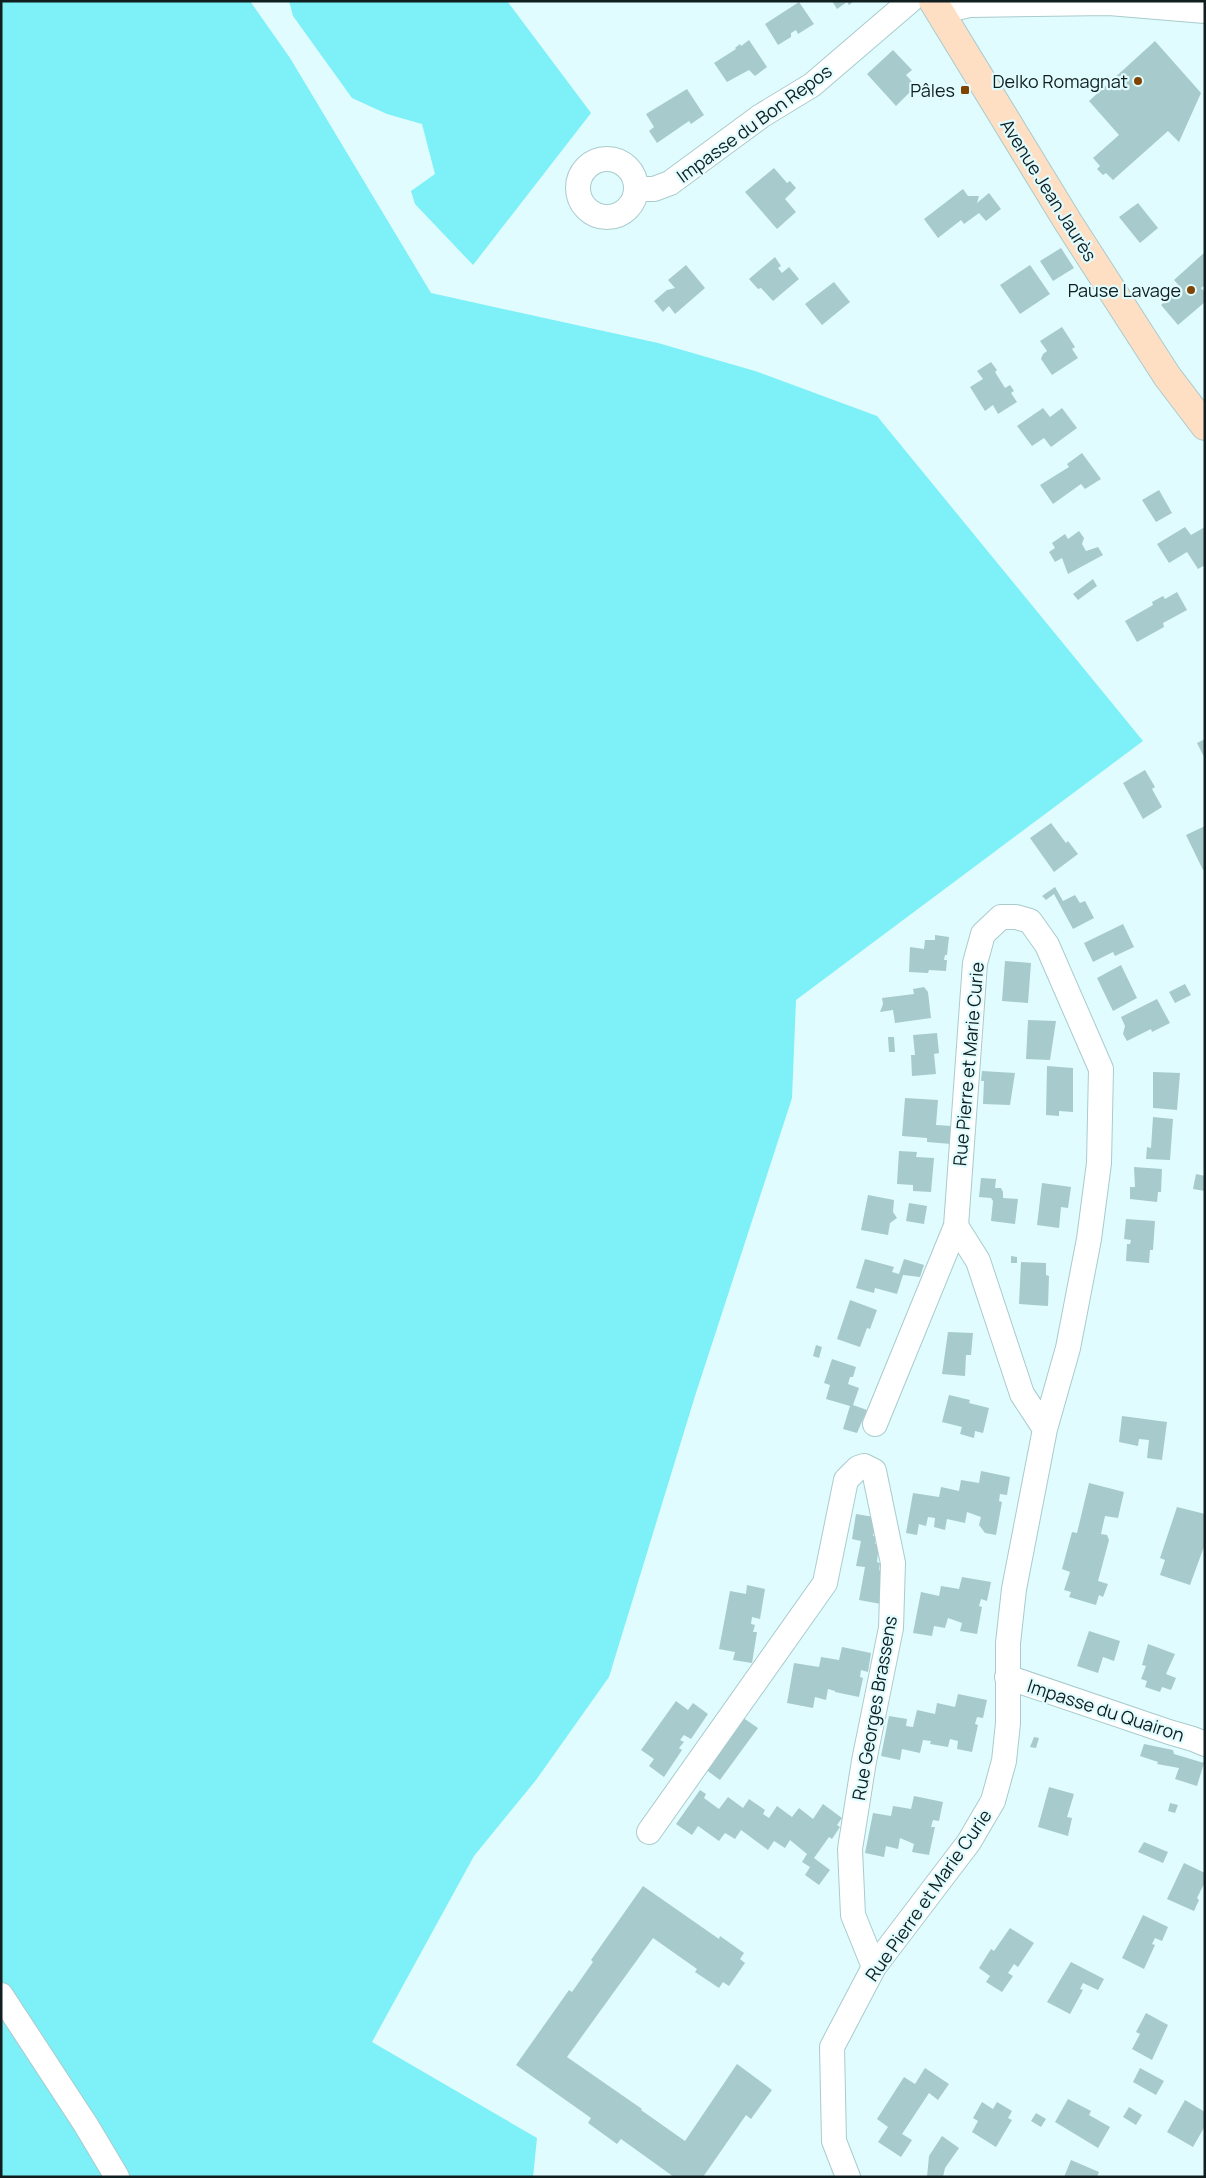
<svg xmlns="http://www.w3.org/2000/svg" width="1206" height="2178" viewBox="0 0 1206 2178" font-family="Manrope,sans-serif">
	<rect width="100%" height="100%" fill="#e0fcfe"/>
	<!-- green -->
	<path fill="#7df0f8" d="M1 1H250L290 58 431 293 658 343 755 371 877 416 1143 741 796 1000 792 1098 695 1396 609 1677 536 1780 474 1856 372 2042 537 2138 533 2177H1Z
		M289 1H507L591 113 473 265 415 204 411 191 435 174 422 124 387 114 352 98 293 16Z"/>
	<!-- building -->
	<path fill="#a7cacc" d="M832 1H854L849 5 847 2 837 9Z
		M799 2 814 24 798 34 796 30 791 33V37L778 45 765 24Z
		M749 40 767 67 755 76 749 70 727 82 714 63 736 49 735 48 740 44 741 46Z
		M1155 41 1201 93 1179 142 1168 131 1113 180 1106 173 1103 175 1097 169 1100 166 1093 158 1119 135 1089 101Z
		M893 50 912 70 906 75 916 86 896 106 867 74Z
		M687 89 704 115 691 124 689 121 657 143 649 131 654 127 646 114Z
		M943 90 948 94 941 100 937 96Z
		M774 168 787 183 790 181 796 188 785 199 796 212 777 229 745 192Z
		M963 189 968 196H979L977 203 989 193 1001 209 986 221 979 213 964 224 961 220 938 238 924 219Z
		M1138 203 1158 228 1140 243 1119 217Z
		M1061 248 1074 268 1053 281 1040 261Z
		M1205 252V285L1201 288 1205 292V302L1178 325 1161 305 1181 288 1174 280Z
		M775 257 781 266 778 268 782 273 789 267 799 279 773 301 761 288 758 289 749 279Z
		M686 265 705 288 675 314 669 306 663 312 654 301 667 290 675 288 668 280Z
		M1030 265 1050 294 1020 314 1000 285Z
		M834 282 850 302 822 325 805 304Z
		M1062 327 1075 347 1072 349 1078 358 1052 375 1041 359 1043 354 1047 351 1040 341Z
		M991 362 997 370 995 372 1005 388 1010 385 1014 391 1011 393 1017 402 998 414 993 405 985 411 970 387 983 379 977 371Z
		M1043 408 1050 417 1062 408 1077 428 1051 447 1044 438 1032 446 1017 426Z
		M1082 453 1101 479 1085 489 1081 484 1053 504 1040 485 1069 467 1067 464Z
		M1159 490 1172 513 1156 522 1142 500Z
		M1185 527 1191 535 1205 527V565L1198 569 1187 552 1169 563 1157 544Z
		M1079 531 1084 538 1082 544 1086 551 1098 547 1103 555 1068 574 1062 558 1055 562 1049 552 1055 548 1052 543 1065 534 1068 539Z
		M1093 579 1097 586 1078 600 1073 594Z
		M1177 592 1187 610 1163 623 1164 627 1137 642 1125 621 1153 605 1152 602 1163 596 1165 599Z
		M1205 739V759L1197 743Z
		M1145 770 1155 787 1152 789 1162 807 1143 819 1123 783Z
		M1051 823 1066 843 1068 841 1078 854 1054 872 1030 838Z
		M1205 826V869L1203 870 1186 835Z
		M1055 887 1063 901 1075 895 1080 903 1085 901 1094 918 1073 929 1054 894 1046 900 1042 896Z
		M1123 924 1134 947 1115 956 1113 952 1093 962 1084 943Z
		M935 935 949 937 947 955H945L944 960H947L946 971 929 970 928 973 909 972 910 947 924 949 925 940H935Z
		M1005 961 1031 963 1028 1003 1002 1001Z
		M1121 965 1137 998 1113 1011 1097 978Z
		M1185 984 1191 995 1175 1003 1169 992Z
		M924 987 928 992 931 1018 895 1023 893 1010 880 1012 883 1004 882 998 914 994 913 989Z
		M1157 999 1170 1023 1152 1032 1151 1029 1127 1041 1123 1034 1125 1026 1121 1017Z
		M1028 1020 1056 1021 1050 1060 1026 1059Z
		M937 1033 939 1053 934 1054 936 1074 912 1076 911 1055H915L913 1035Z
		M888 1037H894L895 1052H889Z
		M1047 1066 1073 1068V1112L1059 1111V1116L1046 1115Z
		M982 1071 1015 1073 1010 1105 983 1104 984 1081H981Z
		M1153 1072 1180 1073 1177 1110 1153 1108Z
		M905 1098 938 1100 936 1125 952 1126 951 1144 927 1142V1138L902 1136Z
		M1153 1117 1173 1119 1170 1160 1146 1159 1147 1147 1151 1148Z
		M899 1151 917 1152 916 1157 934 1158 931 1192 913 1191V1185L897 1184Z
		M1134 1167 1162 1169 1161 1192H1158L1157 1202 1130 1199V1187H1135Z
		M1196 1174 1205 1176V1191L1193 1189Z
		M981 1178 996 1179 995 1188H1001L1003 1192V1198L1018 1199 1015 1224 991 1221 993 1201 991 1198 979 1197Z
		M1042 1183 1071 1187 1068 1208 1061 1207 1059 1228 1037 1225Z
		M868 1195 894 1200 893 1212 897 1218 890 1223 888 1235 861 1230Z
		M909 1203 927 1206 924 1224 906 1221Z
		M1126 1219 1155 1221 1153 1250H1150L1149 1263 1126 1261 1127 1244H1130L1131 1240 1124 1239Z
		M1011 1256 1017 1257V1263H1011Z
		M865 1259 894 1267 892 1272 899 1274 904 1259 924 1265 920 1277 903 1275 897 1294 875 1288 874 1293 856 1288Z
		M1021 1262 1046 1263V1275L1049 1276 1048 1306 1019 1304Z
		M850 1300 877 1310 870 1329 867 1328 860 1347 837 1339Z
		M948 1332 973 1333 971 1355H966L965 1376 942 1374Z
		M816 1345 822 1347 819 1358 813 1356Z
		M832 1359 856 1367 853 1377H850L848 1384 859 1388 853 1405 867 1410 857 1433 843 1429 850 1406 826 1399 830 1385 824 1383Z
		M949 1395 970 1400 969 1403 989 1408 983 1433 975 1431 974 1438 960 1434 962 1427 942 1422Z
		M1122 1416 1167 1422 1162 1460 1147 1458 1149 1440 1139 1439 1138 1446 1119 1442Z
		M981 1471 1010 1477 1007 1495 1000 1494 999 1501 1002 1502 996 1535 985 1533 979 1525 981 1517 967 1512 965 1523 947 1519 945 1530 934 1527 935 1518 928 1517 926 1526 919 1524 917 1535 906 1533 913 1493 939 1497 941 1487 959 1491 961 1480 979 1483Z
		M1089 1483 1124 1492 1118 1518 1105 1516 1101 1534 1107 1535 1109 1540 1098 1581 1108 1584 1103 1597 1099 1595 1096 1605 1069 1597 1071 1592 1064 1590 1070 1572 1062 1569 1072 1532 1077 1533Z
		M1177 1507 1205 1514V1544L1190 1585 1160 1575 1165 1560 1160 1558Z
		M856 1514 874 1517 872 1526 875 1527 873 1536H876L875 1544H879L877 1562 880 1563 879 1570 881 1571 880 1579 883 1580 881 1604 859 1600 865 1567 856 1566 861 1541 852 1539Z
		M962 1577 991 1582 987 1601 981 1599 979 1606 982 1607 977 1634 960 1631 962 1623 948 1618 945 1628 934 1626 932 1636 913 1633 921 1592 939 1596 941 1586 959 1589Z
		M747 1585 765 1589 760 1619 752 1617 751 1624 755 1625 753 1632H757L752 1663 733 1660 735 1652 719 1649 730 1591 746 1594Z
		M1089 1631 1120 1641 1114 1661 1103 1657 1098 1673 1077 1666Z
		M1148 1644 1175 1654 1166 1674 1176 1678 1171 1690 1162 1687 1160 1692 1145 1687 1147 1681 1141 1679 1146 1666 1142 1665Z
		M842 1647 871 1653 868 1672 861 1670 860 1677 863 1678 859 1697 835 1692V1691L828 1689 826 1700 815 1697 813 1708 787 1703 794 1663 819 1667 821 1657 839 1660Z
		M958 1694 987 1700 983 1718 977 1717 975 1724 978 1725 972 1752 957 1749 958 1741 950 1739 948 1747 930 1744 931 1741 923 1740 920 1753 902 1749 900 1760 881 1756 889 1716 907 1719 906 1726 913 1727 917 1710 935 1714 937 1703 955 1707Z
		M676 1701 688 1710 693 1703 708 1714 691 1739 684 1735 680 1740 684 1742 679 1748 682 1750 664 1777 649 1766 654 1759 641 1750Z
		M742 1717 758 1728 720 1780 705 1769Z
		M1034 1737 1039 1738 1036 1748 1030 1747Z
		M1144 1744 1173 1750 1174 1754 1204 1763 1197 1786 1175 1779 1179 1768 1157 1764 1158 1762 1140 1756Z
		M1049 1787 1074 1794 1067 1817 1072 1818 1068 1836 1038 1827Z
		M700 1790 706 1794 704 1798 719 1809 728 1797 743 1808 749 1799 765 1810 763 1814 769 1818 777 1806 792 1817 799 1808 813 1819 823 1804 842 1818 837 1825 840 1827 832 1839 829 1837 814 1858 830 1870 819 1885 805 1875 810 1867 802 1862 807 1854 790 1840 785 1848 774 1841 768 1850 741 1830 735 1839 725 1833 719 1841 698 1826 692 1835 676 1824Z
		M914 1796 943 1802 939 1821 933 1820 931 1827H935L929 1855 912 1852 914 1844 900 1838 898 1849 886 1846 884 1857 865 1853 873 1813 891 1816 893 1806 911 1809Z
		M1170 1803 1178 1805 1175 1813 1168 1811Z
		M1144 1842 1168 1852 1163 1863 1138 1852Z
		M1184 1863 1205 1873V1882L1197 1898 1199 1900 1194 1911 1167 1899Z
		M643 1886 719 1939 720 1936 744 1953 740 1959 745 1963 729 1986 723 1982 719 1988 695 1972 697 1969 653 1938 567 2057 642 2109 641 2110 685 2141 737 2064 772 2090 751 2119 746 2115 703 2177H674L621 2139 617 2144 588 2123 591 2118 516 2065 569 1990 572 1992 593 1962 591 1960Z
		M1143 1915 1168 1927 1162 1941 1155 1938 1152 1944 1155 1945 1144 1969 1122 1958Z
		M1010 1928 1034 1943 1018 1967 1014 1964 1008 1973 1013 1976 1002 1992 986 1982 990 1976 979 1968 991 1949 994 1951Z
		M1071 1962 1104 1979 1098 1990 1083 1983 1080 1989 1083 1990 1070 2014 1047 2002Z
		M1146 2013 1168 2025 1152 2060 1132 2049 1140 2034 1136 2032Z
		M925 2068 949 2084 938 2100 929 2093 902 2134 912 2140 901 2157 878 2142 888 2127 877 2119 904 2077 915 2084Z
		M1140 2068 1164 2081 1156 2095 1133 2082Z
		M1068 2099 1091 2111 1089 2115 1110 2127 1098 2148 1055 2122Z
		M1185 2100 1205 2112V2126L1193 2147 1167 2132Z
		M982 2102 993 2109 997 2102 1012 2111 1008 2118 1012 2120 996 2147 972 2132 978 2121 973 2118Z
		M1129 2107 1142 2115 1136 2125 1123 2117Z
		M1036 2113 1046 2119 1041 2127 1031 2121Z
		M942 2136 959 2148 945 2168 943 2177H927L929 2156Z
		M1071 2160 1099 2172 1097 2177H1064Z"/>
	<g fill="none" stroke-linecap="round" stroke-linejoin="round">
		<!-- street casing -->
		<g stroke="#a9cbcd" stroke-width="26">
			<path id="street" d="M942 18 952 9 969 5 1109 3 1205 11
				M578 188a29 29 0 1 1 58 0a29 29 0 1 1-58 0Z
				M636 189H654L670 183 761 116 812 85 910 1
				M875 1424 956 1226
				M1007 1677 1169 1732 1193 1739 1205 1744
				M649 1832 825 1583 846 1480 858 1468 864 1466 874 1471 893 1563 891 1628 864 1761 850 1849 853 1915 874 1967
				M1 1995 86 2125 117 2177
				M848 2177 834 2141 832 2047 874 1967 969 1842 993 1801 1004 1761 1008 1723V1643L1014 1589 1045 1429 1068 1348 1089 1239 1099 1163 1101 1069 1047 945 1030 921 1016 917H1001L983 934 975 963 956 1226 978 1261 1022 1394 1045 1429"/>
		</g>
		<!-- secondary casing -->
		<g stroke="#a9cbcd" stroke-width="30">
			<path id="secondary" d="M933 1 1068 222 1167 376 1205 426"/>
		</g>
		<!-- street -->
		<use href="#street" stroke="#fff" stroke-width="24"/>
		<!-- secondary -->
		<use href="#secondary" stroke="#fedfc4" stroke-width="28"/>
	</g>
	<!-- markers -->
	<g fill="#814400" stroke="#e0fcfe" stroke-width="2">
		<circle cx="1138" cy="81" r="5"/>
		<rect x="960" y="85" width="10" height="10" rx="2.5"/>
		<circle cx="1191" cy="290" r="5"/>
	</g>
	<g text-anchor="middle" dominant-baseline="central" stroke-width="4.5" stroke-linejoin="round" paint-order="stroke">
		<!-- poi labels -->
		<g font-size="18" fill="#111e1f" stroke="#e0fcfe" text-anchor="end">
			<text x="1128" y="81">Delko Romagnat</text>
			<text x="955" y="90">Pâles</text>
			<text x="1181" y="290">Pause Lavage</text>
		</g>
		<!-- street labels -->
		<g font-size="18" fill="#111e1f" stroke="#e0fcfe">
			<text transform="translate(754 123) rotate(-36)">Impasse du Bon Repos</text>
			<text transform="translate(1049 190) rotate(58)">Avenue Jean Jaurès</text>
			<text transform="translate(968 1064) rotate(-85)">Rue Pierre et Marie Curie</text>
			<text transform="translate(874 1708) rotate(-80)">Rue Georges Brassens</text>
			<text transform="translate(1106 1710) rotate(18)">Impasse du Quairon</text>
			<text transform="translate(928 1895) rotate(-55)">Rue Pierre et Marie Curie</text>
		</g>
	</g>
	<!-- border -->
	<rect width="1206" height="2178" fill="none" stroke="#111e1f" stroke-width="5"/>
</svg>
